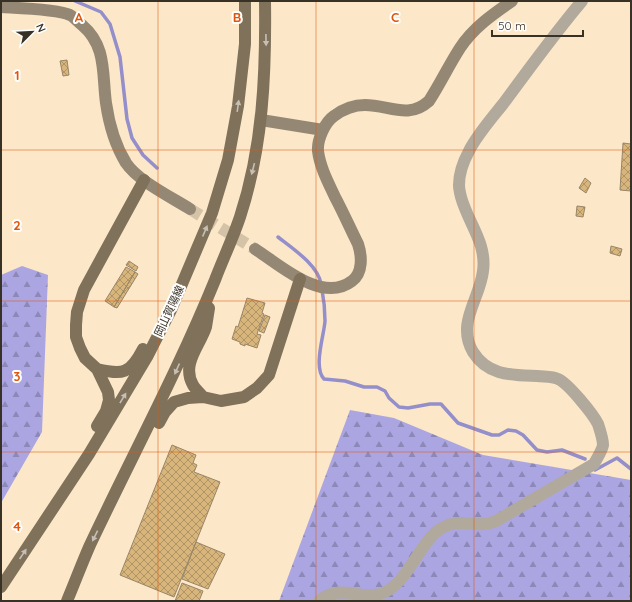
<svg xmlns="http://www.w3.org/2000/svg" width="632" height="602" viewBox="0 0 632 602" font-family="Quicksand,'Noto Sans JP',sans-serif">
	<defs>
		<pattern id="forest-firs" width="22" height="20" patternUnits="userSpaceOnUse"><rect width="22" height="20" fill="#aba6e2"/><path d="M5 1l3.5 6h-7zM16 11l3.5 6h-7z" fill="#8c88b7"/></pattern>
		<pattern id="building-cross-hatch" width="8" height="8" patternUnits="userSpaceOnUse"><rect width="8" height="8" fill="#d8b57b"/><path d="M0 0l8 8M0 8l8-8" fill="none" stroke="#b09465"/></pattern>
	</defs>
	<rect width="100%" height="100%" fill="#fce8c9"/>
	<!-- forest -->
	<path fill="url(#forest-firs)" d="M22 266 48 275 42 432 1 503V275Z
		M350 410 394 418 483 455 631 480V601H279Z"/>
	<g fill="none" stroke-linecap="round" stroke-linejoin="round">
		<!-- stream -->
		<path stroke="#948fca" stroke-width="3.5" d="M75 1 101 12 110 24 120 57 127 119 132 138 143 155 157 168
			M278 237C292 248 318 265 321 284
			M322 290C324 300 325 311 325 321 324 336 313 367 324 379L345 381 364 387H377L385 391 389 398 399 407 408 408 430 404H441L458 423 492 435H499L508 430 516 431 523 435 537 450 547 452 562 450 585 459
			M595 470 617 458 631 469"/>
	</g>
	<!-- building -->
	<path fill="url(#building-cross-hatch)" stroke="#978669" d="M67 60 69 75 63 76 60 61Z
		M623 143 631 144V191L620 190Z
		M585 178 591 183 586 193 579 188Z
		M577 206 585 207 583 217 576 216Z
		M611 246 622 249 620 256 610 253Z
		M129 261 138 267 136 271 126 265Z
		M126 267 135 272 114 307 105 301Z
		M135 272 138 274 117 308 114 307Z
		M247 298 265 303 262 313 264 314 257 334 261 335 257 348 245 344V346L240 344V342L232 339 236 326 238 327Z
		M265 315 270 317 264 333 259 331Z
		M172 445 196 455 193 463 197 465 194 472 220 482 174 597 120 575Z
		M196 542 225 554 208 589 182 579Z
		M182 583 203 591 199 601H175Z"/>
	<g fill="none" stroke-linecap="round" stroke-linejoin="round">
		<!-- secondary-tunnel -->
		<path stroke="#d5c3a8" stroke-width="12" stroke-dasharray="12 6" stroke-linecap="butt" d="M190 209 255 249"/>
		<!-- street -->
		<path stroke="#b1a99c" stroke-width="12" d="M319 601C341 583 357 600 380 594 405 587 417 549 435 533 458 513 473 531 496 521L594 464C597 458 602 451 603 445 603 439 600 430 598 424 593 414 568 383 558 379 552 376 544 377 537 376 512 375 488 376 473 352 456 323 480 299 483 271 487 243 468 223 461 197 460 193 459 189 459 185 459 173 463 162 469 151 477 135 492 118 503 104 529 69 554 34 582 1"/>
		<!-- secondary -->
		<path stroke="#948875" stroke-width="12" d="M1 7C17 8 57 9 70 15 74 17 78 22 82 25 107 46 102 74 106 103 109 124 115 145 126 163 138 181 171 197 190 209
			M261 120 323 130
			M255 249C280 265 322 304 352 281 363 273 362 256 358 244 350 228 343 212 335 197 328 182 320 167 318 151 317 140 325 122 334 116 342 110 354 105 365 105 389 105 408 120 429 101 440 84 449 65 460 48 473 28 493 14 512 1"/>
		<!-- primary -->
		<path stroke="#80715a" stroke-width="12" d="M97 369C123 375 130 374 143 349
			M203 397C200 393 195 389 193 385 181 364 200 346 206 327 207 321 208 314 209 308
			M159 423 165 412 174 402 188 398 203 397 221 401 244 397 257 388 269 375 300 279
			M97 426 106 411 109 400 108 392 97 369 85 358 80 348 76 337V325L77 312 84 290 144 180
			M1 587 89 454 147 357 171 310 212 213 228 160 238 106 245 44V1
			M67 601C75 582 82 563 90 545 132 456 178 371 215 280 223 259 233 238 240 217 263 147 266 74 265 1"/>
	</g>
	<!-- one-way arrows -->
	<defs><path id="oneway-solid" d="M-6-.8H1V-3.2L6.5 0L1 3.2V.8H-6Z"/></defs>
	<g fill="#c6bfb5">
		<use href="#oneway-solid" transform="translate(266 40) rotate(89)"/>
		<use href="#oneway-solid" transform="translate(238 106) rotate(-82)"/>
		<use href="#oneway-solid" transform="translate(253 169) rotate(104)"/>
		<use href="#oneway-solid" transform="translate(205 231) rotate(-67)"/>
		<use href="#oneway-solid" transform="translate(177 369) rotate(114)"/>
		<use href="#oneway-solid" transform="translate(123 398) rotate(-59)"/>
		<use href="#oneway-solid" transform="translate(95 536) rotate(116)"/>
		<use href="#oneway-solid" transform="translate(23 554) rotate(-56)"/>
	</g>
	<!-- grid -->
	<path fill="none" stroke="#df570d" stroke-width="1" stroke-opacity="0.55" d="M158 1V601M316 1V601M474 1V601M1 150H631M1 301H631M1 452H631"/>
	<g text-anchor="middle" dominant-baseline="central" stroke-width="4" stroke-linejoin="round" paint-order="stroke">
		<!-- street labels -->
		<g font-size="11" fill="#383125" stroke="#fff">
			<text transform="translate(169 311) rotate(-65)">岡山賀陽線</text>
		</g>
	</g>
	<g font-size="13" text-anchor="middle" font-weight="bold" fill="#df570d" stroke="#fff" stroke-width="4" stroke-linejoin="round" paint-order="stroke">
		<text x="79" y="22">A</text>
		<text x="237" y="22">B</text>
		<text x="395" y="22">C</text>
		<text x="17" y="80">1</text>
		<text x="17" y="230">2</text>
		<text x="17" y="381">3</text>
		<text x="17" y="531">4</text>
	</g>
	<!-- border -->
	<rect width="632" height="602" fill="none" stroke="#383125" stroke-width="4"/>
	<!-- north arrow -->
	<g transform="translate(32 32) rotate(66)" stroke="#ffffff" stroke-width="3" paint-order="stroke">
	<path d="M0-3L7 15L0 10L-7 15Z" fill="#383125"/>
	<text y="-6" font-size="11" font-weight="bold" text-anchor="middle" fill="#383125">N</text>
	</g>
	<!-- scale -->
	<path d="M492 30v6h91v-6" fill="none" stroke="#383125" stroke-width="2"/>
	<text x="498" y="30" font-size="12" fill="#383125" stroke="#ffffff" stroke-width="3" paint-order="stroke">50 m</text>
</svg>
